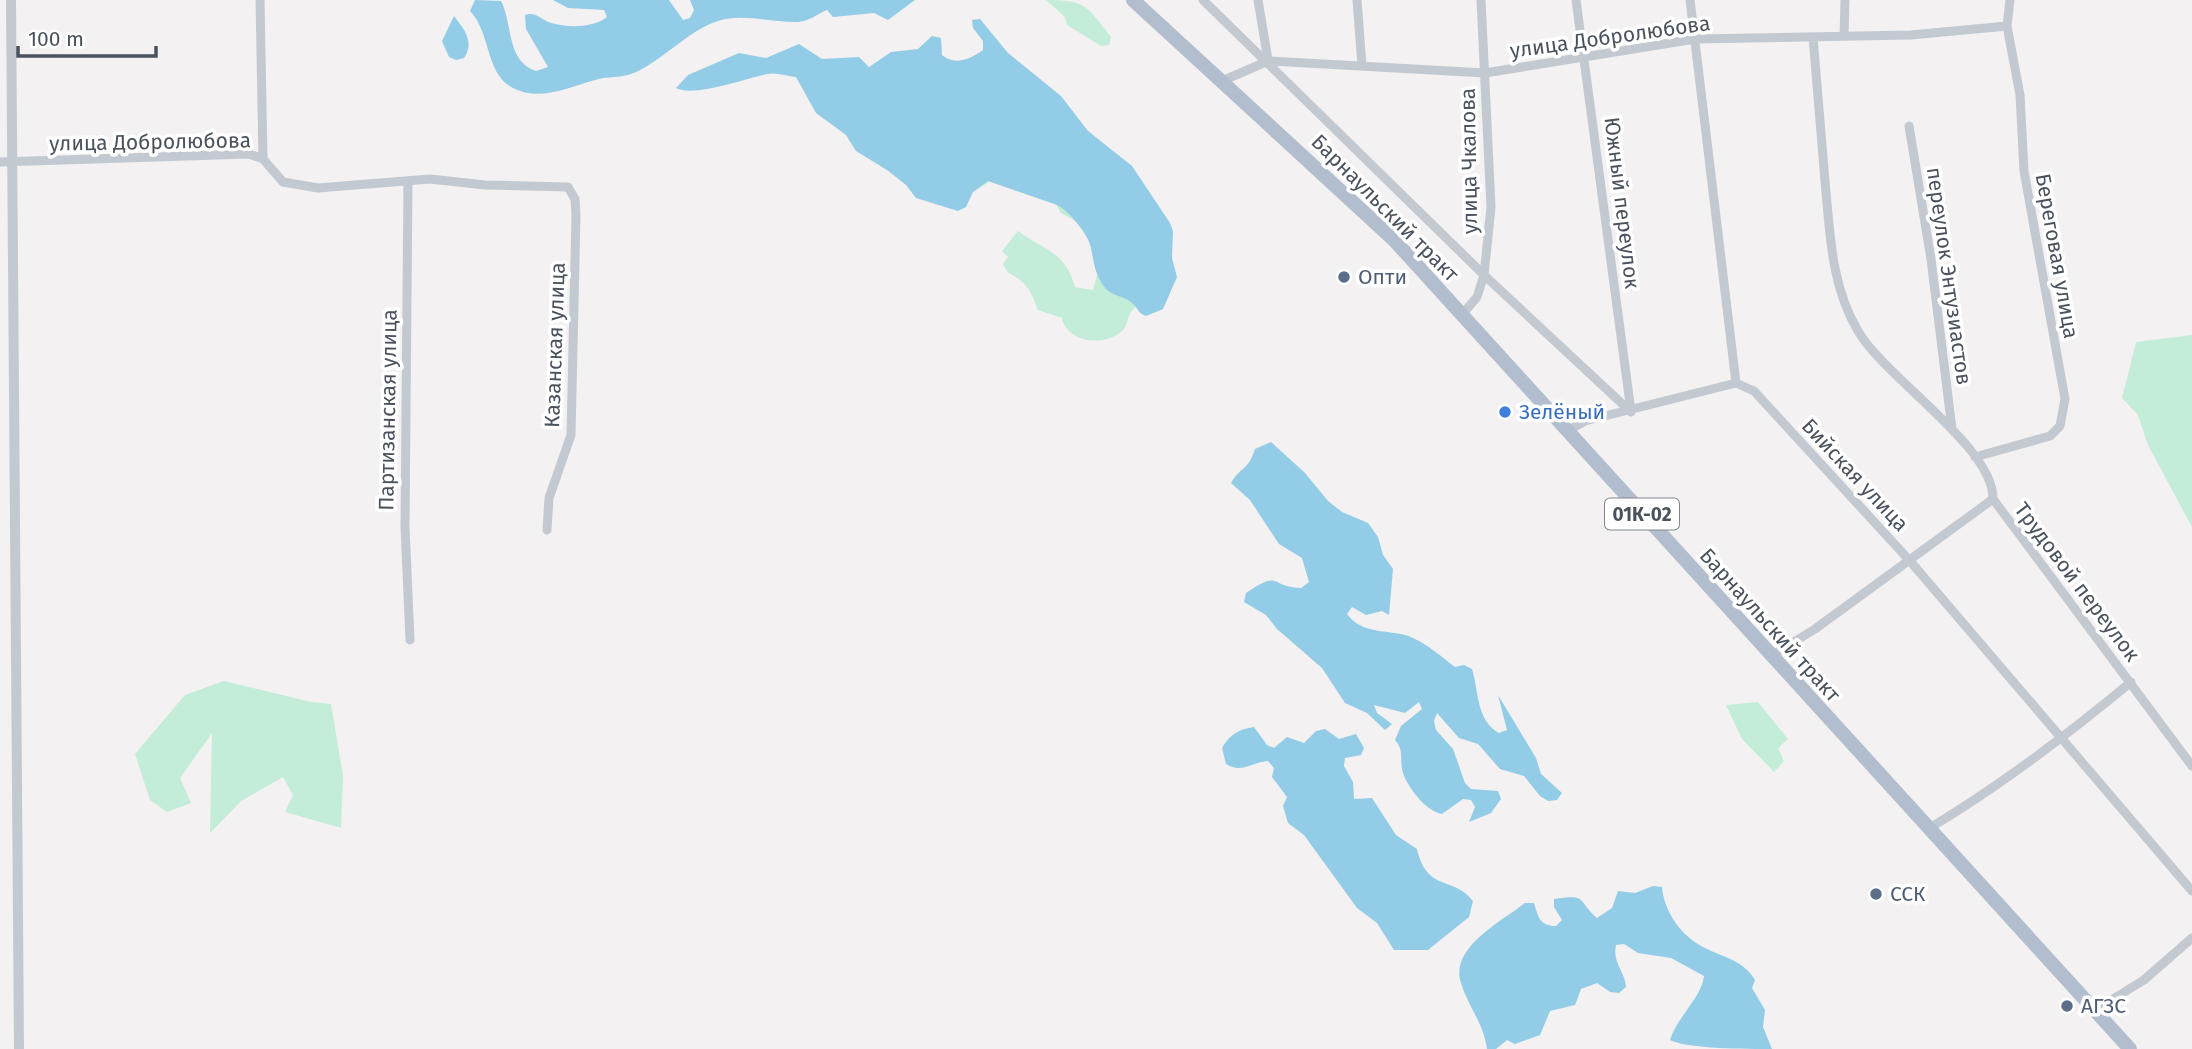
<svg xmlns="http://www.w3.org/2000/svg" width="2192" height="1049" viewBox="0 0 2192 1049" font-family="'Fira Sans',sans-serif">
	<rect width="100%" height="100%" fill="#f3f1f1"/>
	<!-- green -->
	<path fill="#c3edd8" d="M1046 0C1086 0 1087 6 1111 37L1109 45 1101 46 1067 25 1065 17Z
		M977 103 1148 297C1143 301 1136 306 1131 312 1127 318 1128 326 1122 331 1105 347 1067 343 1062 318L1038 310C1034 299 1030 288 1020 280 1012 274 1007 274 1003 264L1008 257 1002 251 1018 231C1045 251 1065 251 1075 287L1093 290 1100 264 1084 226 1061 213 1053 199 996 182H989L973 192Z
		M2192 335V527L2148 445 2138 415 2122 398 2136 342Z
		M224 681 311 702 331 704 343 776 341 828 285 812 293 795 283 777 241 801 210 833 212 733 180 778 191 803 167 812 150 800 135 754 185 695Z
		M1758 702 1788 739 1778 748 1784 761 1774 772 1742 739 1726 705Z"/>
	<!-- water -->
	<path fill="#93cce7" d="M475 0 501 1C513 24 506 61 536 71L548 67 526 29 525 15C536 11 541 20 551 23 568 28 593 28 607 17L604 10 568 8 553 0H669L683 20 690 18 694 10 690 0H915L888 20 874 13 833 17 827 10C817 14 810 21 798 22 773 23 742 13 718 21 692 29 666 56 642 69 622 80 612 75 595 80 569 87 540 102 513 88 485 74 491 32 470 11Z
		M454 16C464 29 475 42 464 58L456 60 449 57 442 41Z
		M980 19 1008 53 1061 96 1088 131 1132 166 1170 223 1173 231 1172 258 1177 277 1163 309 1146 316C1137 313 1138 307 1131 302 1123 296 1113 296 1106 289 1095 276 1094 263 1091 248 1089 235 1069 211 1057 205L988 181 973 192 966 207 958 211 916 198 906 185 887 170 856 151 846 135 816 113 796 77C787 76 776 72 768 74 747 78 694 98 676 88L688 75 739 53 766 58 799 44 822 59 859 57 869 67 891 52 918 49 932 36 941 38 942 55C954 66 971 59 983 50V41L973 28 972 20Z
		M1271 442 1305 473 1328 501 1342 512 1368 523 1378 537 1383 555 1393 569 1389 615 1382 611 1366 615 1352 607 1347 614C1364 637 1393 628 1413 638 1428 645 1442 657 1455 667L1464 665 1472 669C1479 692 1476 720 1499 733L1507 730 1498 695 1536 758 1541 774 1562 793 1557 800 1548 801 1540 796 1524 776 1500 769 1478 744 1459 738 1437 713 1434 721 1436 730 1453 749 1465 783 1471 789 1498 791 1501 799 1491 813 1469 822 1475 807 1471 800 1463 799 1442 814C1426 811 1408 788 1403 773 1399 760 1405 751 1395 740L1401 726 1422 709 1419 702 1405 713 1374 705 1377 713 1392 724 1385 730 1367 713 1345 703 1322 668 1277 629 1266 615 1244 602 1246 593C1282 569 1268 587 1301 588L1309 582 1302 558 1279 544 1250 500 1231 483C1241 466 1248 471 1255 449Z
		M1254 727 1267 745 1274 748 1287 737 1304 743 1316 731 1325 729 1339 739 1356 734 1364 748 1361 755 1345 758 1344 766 1353 782 1354 799 1372 798 1396 835 1417 849C1427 893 1453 875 1473 901L1469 917 1428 950H1394L1377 923 1357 908 1304 835 1288 823 1283 806 1287 797 1272 777 1274 768 1268 761C1252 762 1242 774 1226 764L1222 748C1229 735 1239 729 1254 727Z
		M1653 886 1662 887C1664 912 1682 937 1705 948 1725 958 1743 960 1755 980L1752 988 1765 1010 1763 1027 1772 1049C1747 1049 1688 1049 1670 1040 1677 1017 1702 997 1704 976L1671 958 1638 953 1624 944 1616 945C1612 963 1625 971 1626 987L1619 993 1610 992 1597 983 1581 989 1575 1005 1550 1011 1540 1035 1515 1044 1507 1040 1496 1049H1487C1484 1024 1468 1006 1461 983 1449 948 1502 921 1525 903H1534C1538 917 1540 926 1556 926L1562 920 1554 907V899C1589 894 1576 900 1597 918L1612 908 1618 891 1635 893Z"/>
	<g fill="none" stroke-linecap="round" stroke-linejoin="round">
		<!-- minor -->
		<path stroke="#c3c9d1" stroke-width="9" d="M260 0 263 159
			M1203 0 1484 275 1631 412
			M1258 0 1268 60
			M1357 0 1362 66
			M1576 0 1631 411
			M1690 0 1736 383 1754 391 1910 561 2192 891
			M1844 36 1845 0
			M1813 37C1817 85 1821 133 1825 181 1830 233 1831 286 1858 331 1885 378 1994 447 1993 499L2192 766
			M1222 81 1268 61 1485 73 1695 39 1911 35 2007 26
			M1909 126 1931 259 1952 429
			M0 162 249 154 263 159 283 182 318 188 430 179 485 185 568 187 575 199 576 216 571 435 549 498 547 530
			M408 181 405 527 410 640
			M1461 316 1477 297 1484 275 1491 207 1481 0
			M1567 431 1585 421 1736 383
			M1975 457 2050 436 2060 426 2065 399 2024 171 2020 95 2007 26 2010 0
			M1771 656 1815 629 1993 499
			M1928 829C2000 786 2066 736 2131 682
			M2095 1010 2144 980 2192 938"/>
		<!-- tertiary -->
		<path stroke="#c3c9d1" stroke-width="10" d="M11 0 19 1049"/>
		<!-- primary -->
		<path stroke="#b2bdcd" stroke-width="14" d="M1133 0 1394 240 2130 1049"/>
	</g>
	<!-- markers -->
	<g fill="#5c6f8a" stroke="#fff" stroke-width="2.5">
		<circle cx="1344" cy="277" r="7"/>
		<circle cx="1876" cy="894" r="7"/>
		<circle cx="2067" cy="1006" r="7"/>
	</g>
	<circle fill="#3f7fe0" stroke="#fff" stroke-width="2.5" cx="1505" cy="412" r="7"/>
	<g text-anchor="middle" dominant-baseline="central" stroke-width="7" stroke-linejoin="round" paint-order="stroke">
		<!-- shield labels -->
		<rect fill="#fff" stroke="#80868e" stroke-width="2" x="1605" y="498.5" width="74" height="31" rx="5"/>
		<g font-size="19" font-weight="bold" fill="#4a525d">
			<text x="1642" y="514">01К-02</text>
		</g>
		<!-- street labels -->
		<g font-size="21" fill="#4a525d" stroke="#fff">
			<text transform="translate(1610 37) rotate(-8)">улица Добролюбова</text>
			<text transform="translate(150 142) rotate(-1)">улица Добролюбова</text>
			<text transform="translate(1469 161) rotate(-91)">улица Чкалова</text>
			<text transform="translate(1622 203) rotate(83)">Южный переулок</text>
			<text transform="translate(1385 208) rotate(45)">Барнаульский тракт</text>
			<text transform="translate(2057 256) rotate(80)">Береговая улица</text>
			<text transform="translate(1949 276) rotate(82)">переулок Энтузиастов</text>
			<text transform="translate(555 345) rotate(-88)">Казанская улица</text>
			<text transform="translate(388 410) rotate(-89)">Партизанская улица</text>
			<text transform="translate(1855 475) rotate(47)">Бийская улица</text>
			<text transform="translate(2077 582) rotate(53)">Трудовой переулок</text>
			<text transform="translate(1770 625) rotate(48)">Барнаульский тракт</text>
		</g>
		<!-- service labels -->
		<g font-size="21" fill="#4e5e75" stroke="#fff" text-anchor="start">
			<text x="1358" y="277">Опти</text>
			<text x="1890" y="894">ССК</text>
			<text x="2081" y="1006">АГЗС</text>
		</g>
		<!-- shop labels -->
		<g font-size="21" fill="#366cbe" stroke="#fff" text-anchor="start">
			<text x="1519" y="412">Зелёный</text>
		</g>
	</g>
	<!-- scale -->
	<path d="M18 46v10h138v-10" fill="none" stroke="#4a525d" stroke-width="3.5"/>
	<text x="28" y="46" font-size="21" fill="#4a525d" stroke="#ffffff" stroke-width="5" paint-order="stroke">100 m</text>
</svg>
